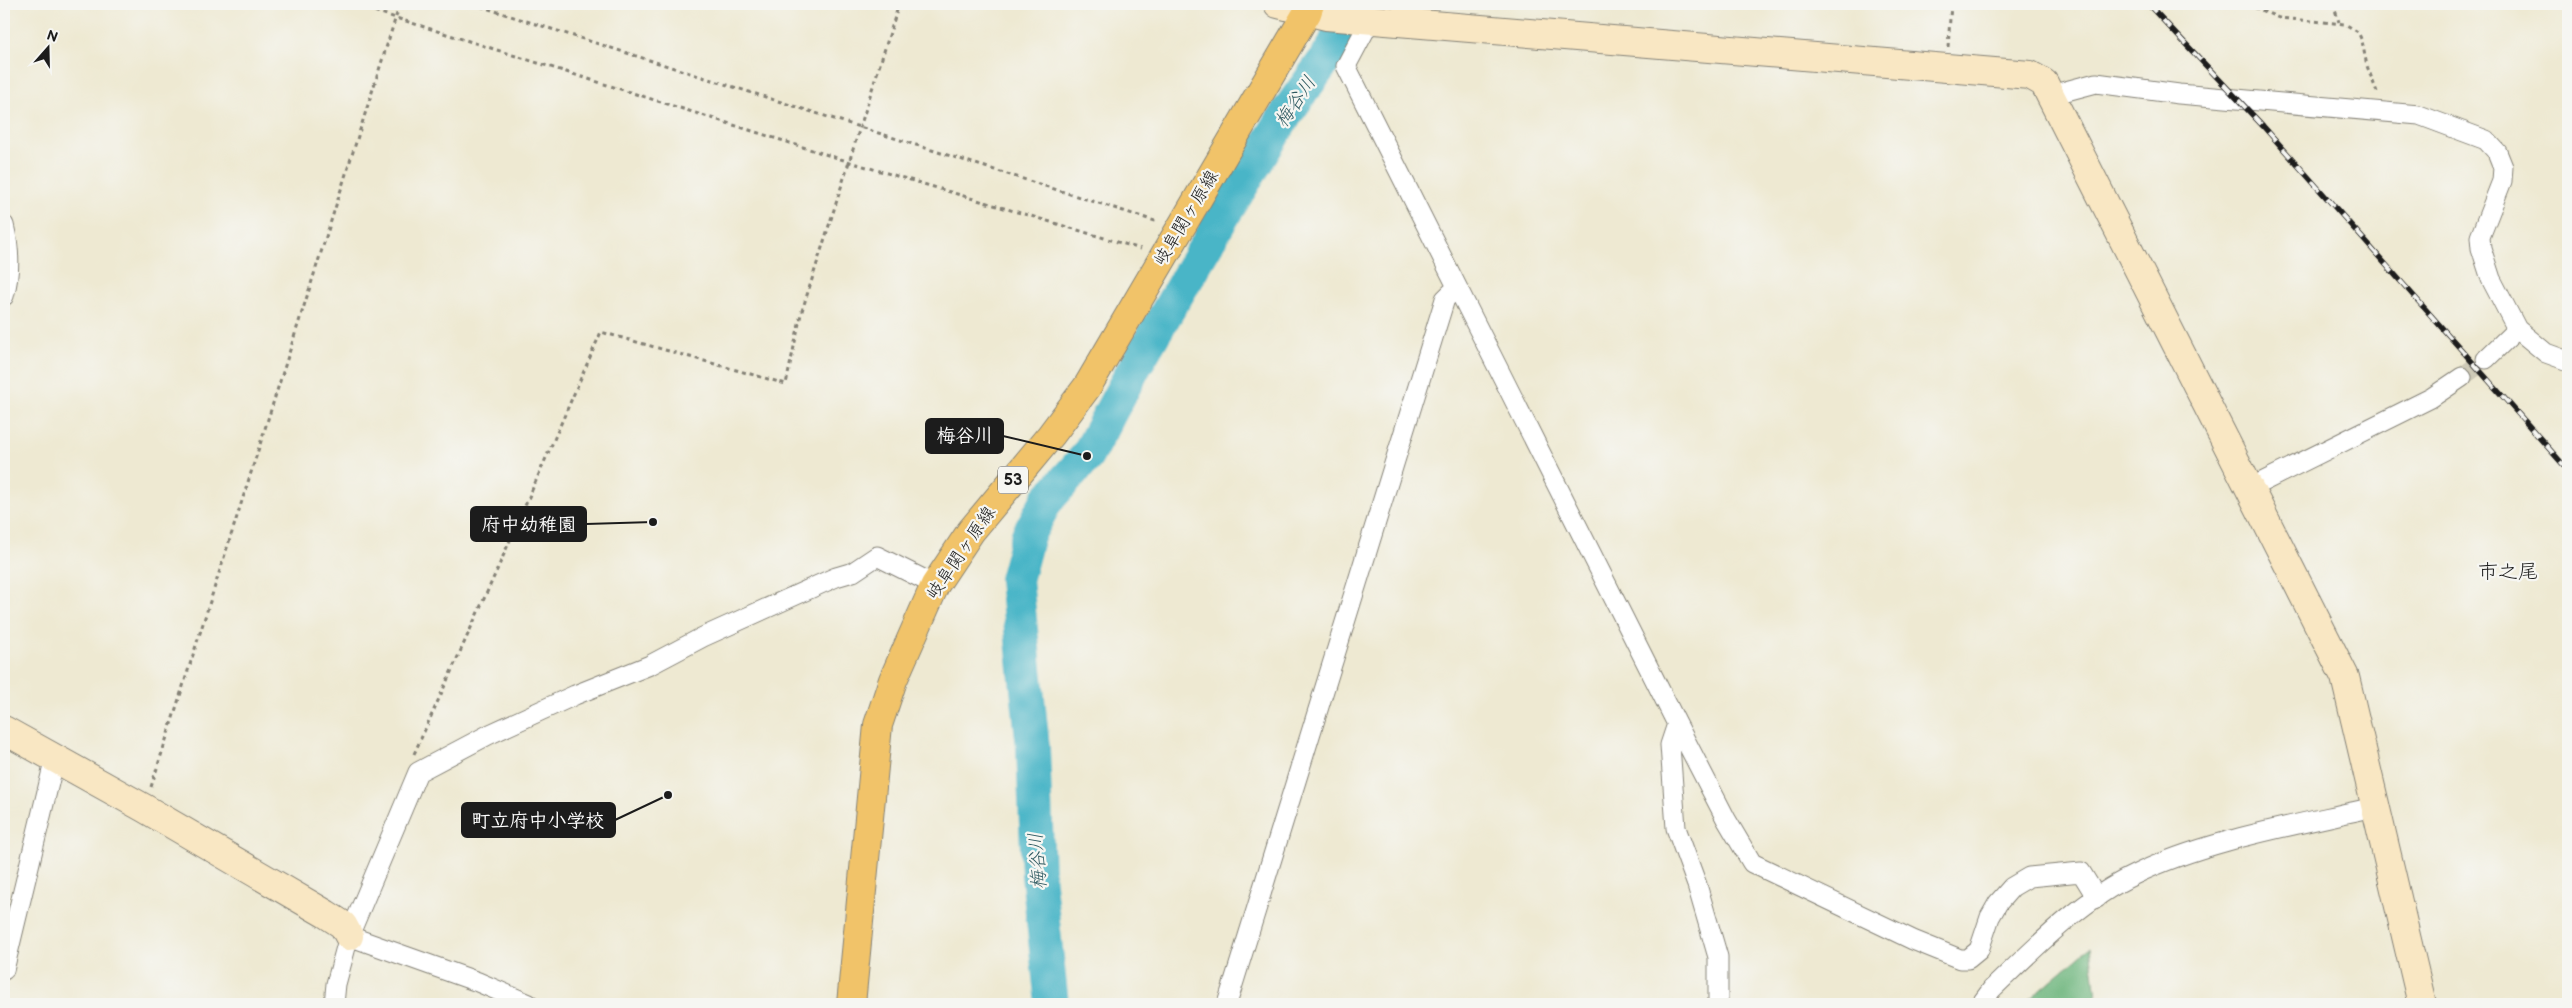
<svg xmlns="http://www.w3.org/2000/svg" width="2572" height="1008" viewBox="0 0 2572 1008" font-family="'Balsamiq Sans','Klee One',sans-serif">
	<rect width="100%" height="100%" fill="#f6f6f2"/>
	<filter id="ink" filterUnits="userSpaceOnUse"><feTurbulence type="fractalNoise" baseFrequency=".02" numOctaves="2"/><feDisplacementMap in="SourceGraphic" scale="10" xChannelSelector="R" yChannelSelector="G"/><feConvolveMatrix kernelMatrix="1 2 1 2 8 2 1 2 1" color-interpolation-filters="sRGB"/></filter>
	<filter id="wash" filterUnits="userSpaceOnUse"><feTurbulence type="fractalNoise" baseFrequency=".0096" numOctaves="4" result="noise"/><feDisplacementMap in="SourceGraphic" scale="20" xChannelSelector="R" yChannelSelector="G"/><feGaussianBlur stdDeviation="1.12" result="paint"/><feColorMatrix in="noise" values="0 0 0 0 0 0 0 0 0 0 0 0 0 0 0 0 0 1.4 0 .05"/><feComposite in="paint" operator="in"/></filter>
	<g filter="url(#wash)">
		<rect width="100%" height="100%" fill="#eee9d2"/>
		<!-- forest -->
		<path fill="#6eb67e" stroke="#45694d" d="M2090 947 2097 1004H2025L2026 1002Z"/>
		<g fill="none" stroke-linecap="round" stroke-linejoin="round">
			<!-- river -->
			<path stroke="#4ab5c7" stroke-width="34" d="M1052 1004 1038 875 1033 748 1016 580 1028 535 1047 500 1087 456 1134 368 1228 208 1288 111 1332 50 1352 4"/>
		</g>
	</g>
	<g filter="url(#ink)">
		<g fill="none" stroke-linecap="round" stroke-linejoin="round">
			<!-- street-tunnel -->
			<path stroke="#cecab7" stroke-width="19" stroke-dasharray="19 9" stroke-linecap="butt" d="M2462 377 2486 359"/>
			<!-- street casing -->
			<g stroke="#858277" stroke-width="21">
				<path id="street" d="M1371 19 1346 66 1677 724 1726 819 1752 863 1913 940 1960 959H1968L1979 950 1990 917 1998 903 2012 887 2029 877 2081 872 2097 898
					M2051 95 2096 83 2179 94 2419 115 2486 140 2497 152 2503 167 2502 181 2480 237 2481 248 2491 279 2517 329 2546 353 2568 361
					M4 225C10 249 11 272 4 296
					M2486 359 2517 329
					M2248 489 2431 398 2462 377
					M1677 724 1670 745 1676 828 1697 885 1718 957V1004
					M349 936 478 982 529 1004
					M4 970 55 758
					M334 1004 336 984 349 936 418 772 488 735 575 695 650 665 703 637 836 577 853 572 877 556 935 585
					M1227 1004 1445 299 1457 287
					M1981 1004 1992 989C2034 949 2081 900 2134 875 2206 840 2297 825 2374 807"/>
			</g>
			<!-- secondary casing -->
			<g stroke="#858277" stroke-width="30">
				<path id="secondary" d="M1278 4 1326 16 2030 75 2044 83 2345 677 2422 1004
					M4 730 144 808 326 914 343 925 349 936"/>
			</g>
			<!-- primary casing -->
			<g stroke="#858277" stroke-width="30">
				<path id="primary" d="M851 1004 878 725 893 680 935 585 971 531 1051 435 1087 387 1307 13 1310 4"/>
			</g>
			<!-- path -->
			<path stroke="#858277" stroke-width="3" stroke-dasharray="4 4" stroke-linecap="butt" d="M352 4 850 162 1141 249
				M473 4 1158 222
				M2247 4 2279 18 2345 24 2358 32 2362 41 2367 66 2377 92
				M2333 4 2339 22
				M1948 47 1951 4
				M414 754 497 570 601 332 786 384 801 314 899 4
				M151 787 400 4"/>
			<!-- street -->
			<use href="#street" stroke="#fff" stroke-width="19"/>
			<!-- secondary -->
			<use href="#secondary" stroke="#f9e7c3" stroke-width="28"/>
			<!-- primary -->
			<use href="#primary" stroke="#f1c369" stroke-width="28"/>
			<!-- rail casing -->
			<g stroke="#1c1c1c" stroke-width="5.5">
				<path id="rail" d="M2148 4 2263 126 2568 470"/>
			</g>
			<!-- rail -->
			<use href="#rail" stroke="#f6f6f2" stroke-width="4" stroke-dasharray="11" stroke-linecap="butt"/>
		</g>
	</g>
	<g text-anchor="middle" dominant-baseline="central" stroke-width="4.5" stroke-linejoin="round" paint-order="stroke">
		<!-- shield labels -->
		<rect fill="#f6f6f2" stroke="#5d5d5c" stroke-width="1" x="998" y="466.5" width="30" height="27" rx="4"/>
		<g font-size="16" font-weight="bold" fill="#1c1c1c">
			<text x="1013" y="480">53</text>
		</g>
		<!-- street labels -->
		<g font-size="18" fill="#1c1c1c" stroke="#f6f6f2">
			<text transform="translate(1186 218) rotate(-59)">岐阜関ヶ原線</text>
			<text transform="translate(961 553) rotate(-56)">岐阜関ヶ原線</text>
		</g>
		<!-- water labels -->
		<g font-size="19" font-style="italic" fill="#2e5960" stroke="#f6f6f2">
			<text transform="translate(1296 102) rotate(-56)">梅谷川</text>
			<text transform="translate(1038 861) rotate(-94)">梅谷川</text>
		</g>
		<!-- quarter labels -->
		<g font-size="20" fill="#1c1c1c" stroke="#f6f6f2">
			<text x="2508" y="572">市之尾</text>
		</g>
	</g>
	<!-- callouts -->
	<path fill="none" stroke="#1c1c1c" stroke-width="2" d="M1087 456L1003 436M653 522L586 524M668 795L615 820"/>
	<g fill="#1c1c1c" stroke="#f6f6f2" stroke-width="2">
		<circle cx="1087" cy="456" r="5"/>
		<circle cx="653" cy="522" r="5"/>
		<circle cx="668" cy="795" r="5"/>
	</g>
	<g fill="#1c1c1c" stroke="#1c1c1c" stroke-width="2">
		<rect x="926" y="419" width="77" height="34" rx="5"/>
		<rect x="471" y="507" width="115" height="34" rx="5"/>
		<rect x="462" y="803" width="153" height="34" rx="5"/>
	</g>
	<g font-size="19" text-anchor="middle" font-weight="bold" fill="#fff">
		<text x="965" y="442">梅谷川</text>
		<text x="529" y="531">府中幼稚園</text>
		<text x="538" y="827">町立府中小学校</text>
	</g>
	<!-- margin -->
	<rect width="2572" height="1008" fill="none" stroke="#f6f6f2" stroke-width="20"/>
	<!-- north arrow -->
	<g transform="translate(48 48) rotate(20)" stroke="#f6f6f2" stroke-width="4" paint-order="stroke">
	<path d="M0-4L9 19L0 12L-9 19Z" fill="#1c1c1c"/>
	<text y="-8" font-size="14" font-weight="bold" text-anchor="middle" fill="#1c1c1c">N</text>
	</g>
</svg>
